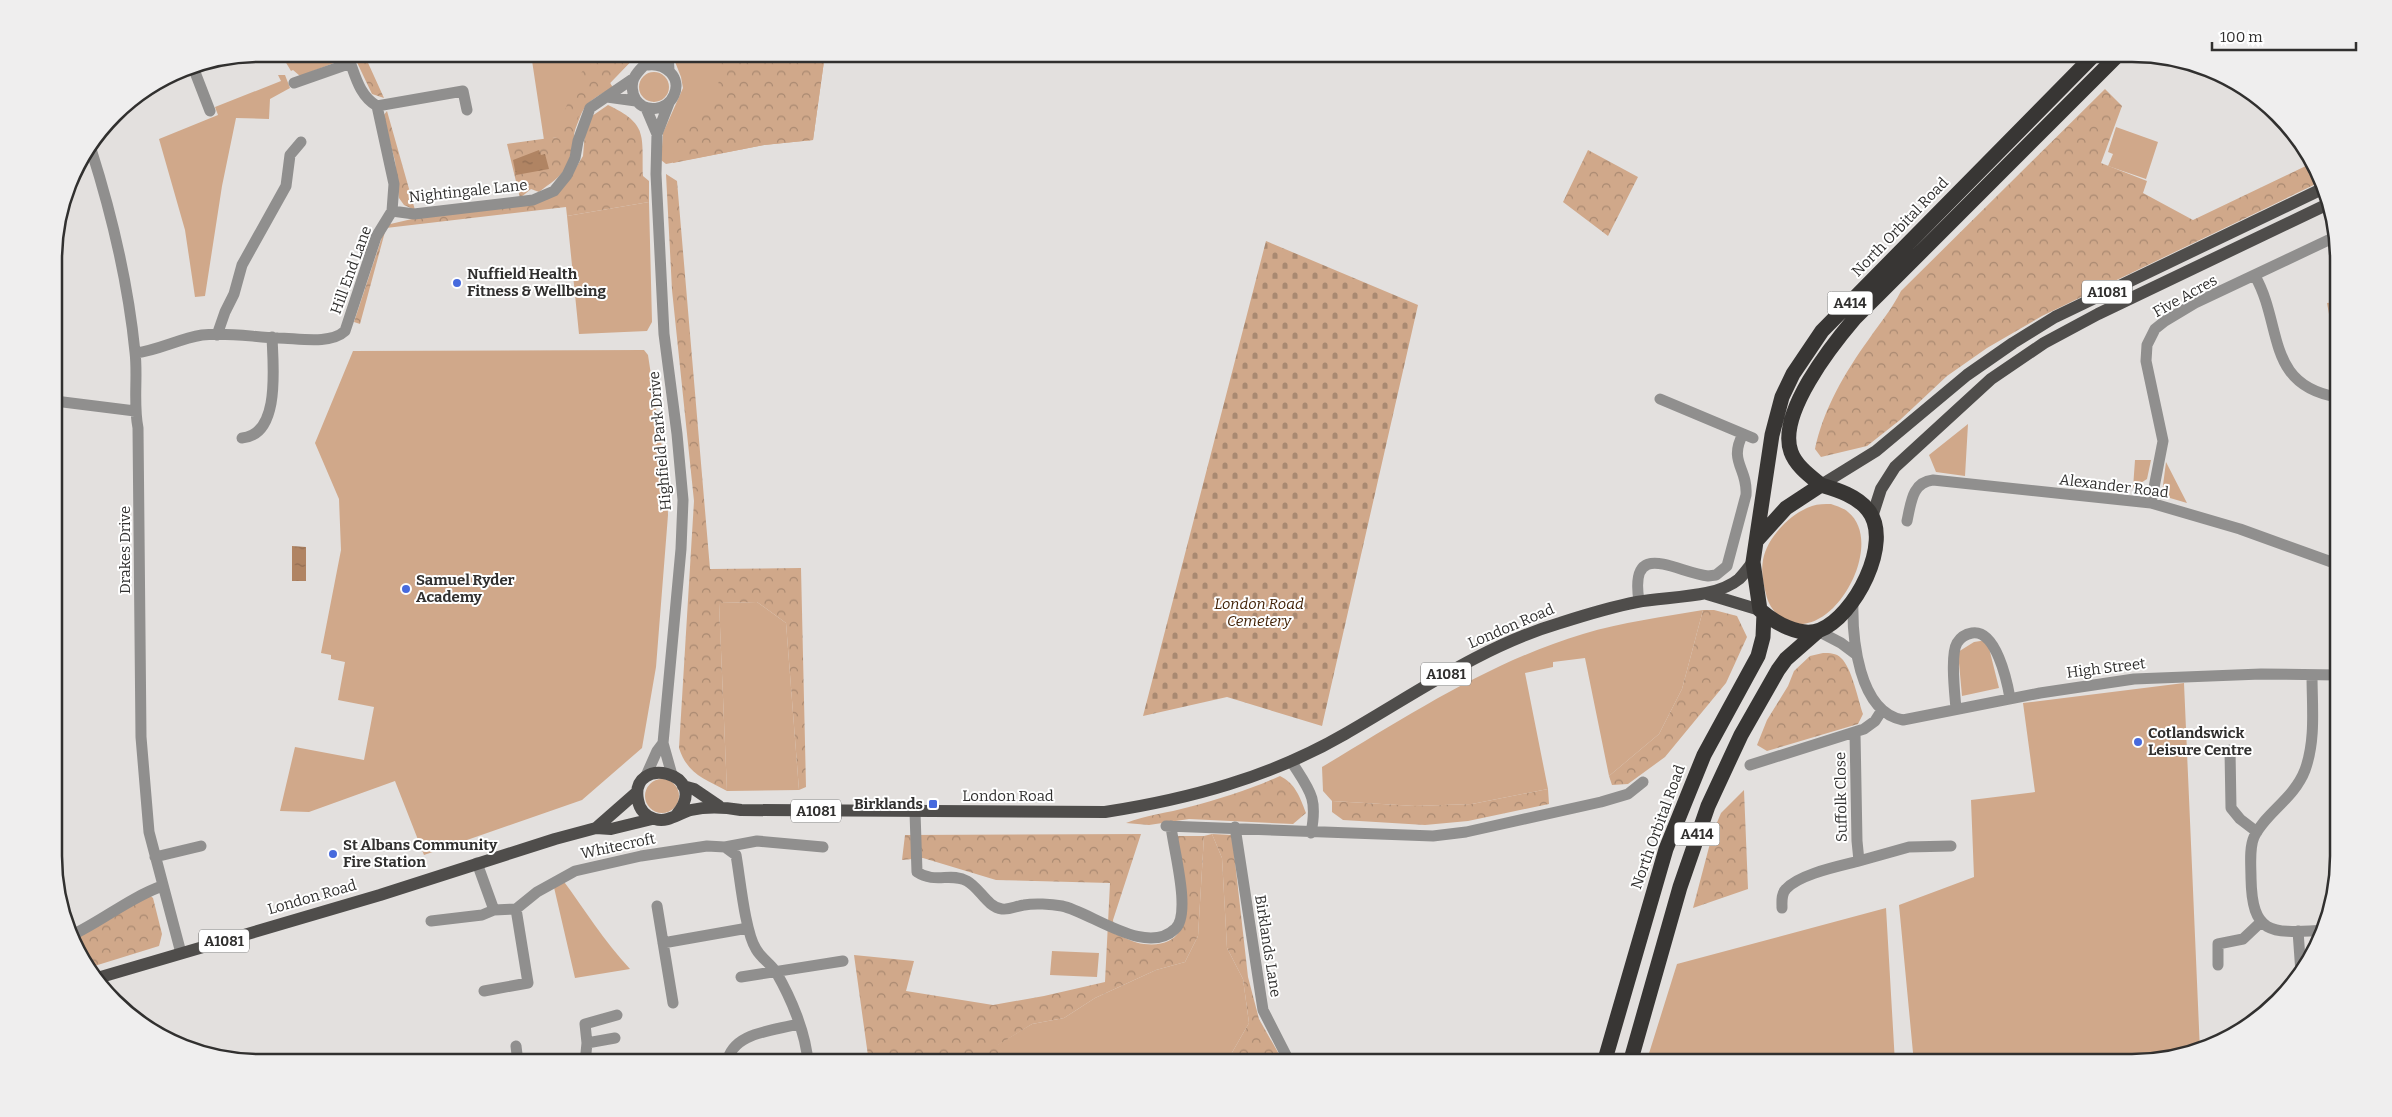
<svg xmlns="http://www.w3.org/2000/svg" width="2392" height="1117" viewBox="0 0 2392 1117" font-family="Bitter,serif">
	<defs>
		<pattern id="forest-crowns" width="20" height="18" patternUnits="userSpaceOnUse" patternTransform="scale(1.25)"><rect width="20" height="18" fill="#d0a88a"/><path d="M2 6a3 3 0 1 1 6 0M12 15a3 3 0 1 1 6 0" fill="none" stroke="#a98971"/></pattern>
		<pattern id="cemetery-stones" width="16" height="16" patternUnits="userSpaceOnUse" patternTransform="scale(1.25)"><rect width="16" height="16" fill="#d0a88a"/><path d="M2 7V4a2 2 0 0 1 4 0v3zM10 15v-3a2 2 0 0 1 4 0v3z" fill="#a98971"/></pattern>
		<pattern id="water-ripples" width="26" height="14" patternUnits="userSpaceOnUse" patternTransform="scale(1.25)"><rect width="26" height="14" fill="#b08463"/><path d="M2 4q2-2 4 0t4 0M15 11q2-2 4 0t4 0" fill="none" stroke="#906c52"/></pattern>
	</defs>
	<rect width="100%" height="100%" fill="#e3e0de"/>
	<!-- green -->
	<path fill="#d0a88a" d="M288 54H341V55L339 61 300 76 293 70 291 71 282 56Z
		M531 54H638L610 83 613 88C584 101 585 104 574 133L544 140Z
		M672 54H825L813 140 764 145 666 164 661 160 663 133 683 88 681 77Z
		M639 87a15 15 0 1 1 30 0a15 15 0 1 1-30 0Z
		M278 75H285L290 88 270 99 269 119 236 118 222 186 205 296 195 297 185 230 159 139 218 115 215 107 281 81Z
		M2116 127 2158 142 2146 179 2108 166 2113 154 2108 152Z
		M649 202 652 322 647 331 579 334 567 216Z
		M2337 302V337L2333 336 2327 303Z
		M644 350 648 355 667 481 668 515 656 667 642 748 582 800 424 855 395 781 309 812 280 811 295 747 364 760 374 707 338 700 345 662 331 659V655L321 653 341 550 339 499 315 443 353 351Z
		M1968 424 1965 476 1936 472 1929 455Z
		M2135 460H2151L2147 479 2133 488Z
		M2166 462 2187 503 2170 498 2162 493Z
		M1831 504C1836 506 1844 508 1848 512 1888 544 1830 648 1783 619 1774 613 1768 604 1766 594 1763 583 1761 572 1763 560 1767 537 1791 513 1812 506 1818 504 1825 504 1831 504Z
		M757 602 786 623 799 790 727 791 719 603Z
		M1703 610 1682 689 1659 734 1609 776 1585 658 1553 662V667L1525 673 1548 789 1472 804 1415 806 1332 801 1323 791 1322 767C1406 717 1489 662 1583 634 1622 622 1663 617 1703 610Z
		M1987 640 1999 688 1962 696 1958 652 1974 642Z
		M2184 683 2200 1051 2144 1063H1914L1899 905 1974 877 1971 800 2035 792 2023 703Z
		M645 796a17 17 0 1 1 34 0a17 17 0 1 1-34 0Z
		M1212 834 1222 858 1227 948 1243 979 1249 1023 1226 1063H1008L997 1045 1032 1024 1064 1018 1095 998 1156 970 1185 962 1198 936 1204 836Z
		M562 879C585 910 604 941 630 969L575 978 553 883Z
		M1886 908 1895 1063H1646L1677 964Z
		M1052 951 1099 953 1097 977 1050 975Z"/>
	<!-- forest -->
	<path fill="url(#forest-crowns)" d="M353 54H364L384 98 372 94Z
		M603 54H638L610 83 613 88C591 98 576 109 574 136 573 147 573 156 567 166 561 177 549 184 539 192L531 189 520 198 507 144 557 137C558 129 575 80 580 74 586 66 596 61 603 54Z
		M719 54H825L813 140 764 145 673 163C672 127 696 121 713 95 724 78 717 69 719 54Z
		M2105 89 2122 106 2101 163 2147 181 2143 193 2193 220 2312 163 2322 181 2042 316 1987 348 1947 376 1900 420 1867 446 1821 457 1815 449C1823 410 1845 372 1869 339 1880 323 1892 309 1901 291Z
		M608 105C648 124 642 135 643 176L649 181V202L567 216 566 207 386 228 360 324 354 322 386 225 412 219 537 203 568 181 583 156 585 132 592 116Z
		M387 111 415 210 404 205 399 198 395 161 383 116Z
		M1588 150 1638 177 1608 236 1563 202Z
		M666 174 677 181 710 569 801 568 806 787 799 790 786 623 757 602 719 603 727 791C704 778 688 775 679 748L694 501 672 290Z
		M1703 610H1714L1737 616 1747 637 1726 683 1665 757 1628 784 1612 785 1609 776 1659 734 1682 689Z
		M1823 653C1830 653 1836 653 1841 658 1852 668 1858 700 1863 714L1858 724 1767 751 1757 745 1767 720 1788 686 1794 671 1810 656Z
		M1280 776C1295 783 1300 797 1306 813L1293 824 1189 819 1149 825 1126 823C1146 815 1168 813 1189 807 1220 799 1251 789 1280 776Z
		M1548 789 1549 804 1468 821 1425 825 1343 820 1332 812V801L1415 806 1472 804Z
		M1744 790 1748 889 1693 908 1713 832 1721 813Z
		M1141 834 1113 920 1115 934C1124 937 1134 943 1144 944 1207 951 1182 872 1177 836H1204L1198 936 1185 962 1156 970 1095 998 1064 1018 1032 1024 998 1045 1008 1063H869L854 955 914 961 906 991 993 1005 1044 996 1105 982 1110 883 996 880 923 858 902 860 905 835Z
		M1212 834 1232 835 1248 977 1259 1019 1284 1063H1226L1249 1023 1243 979 1227 948 1222 858Z
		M148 894 153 898 162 934 159 946 88 968 72 939Z"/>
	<!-- cemetery -->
	<path fill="url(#cemetery-stones)" d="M1266 241 1418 305 1322 726 1227 697 1143 716Z"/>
	<!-- water -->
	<path fill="url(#water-ripples)" d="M539 150 541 155 545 154 549 169 516 175 513 160Z
		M292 546 306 547V581H292Z"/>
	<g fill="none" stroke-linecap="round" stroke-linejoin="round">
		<!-- minor -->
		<path stroke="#908f8e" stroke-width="11" d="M668 54 669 70
			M648 65C665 63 682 77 674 95 667 111 645 113 636 100 632 94 631 84 634 78 639 68 648 64 653 54
			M193 67 210 111
			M294 83 351 63
			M607 97 636 101
			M669 103 657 134 656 174 664 334 677 434 683 500 681 549 663 743 672 775
			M377 106 463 91 467 110
			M646 108 657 134
			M91 149C112 215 128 282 135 352 138 377 133 403 138 428L141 737 149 832 181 953
			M392 211 414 214 533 200 554 191 567 175 575 158 578 141 590 108 634 78
			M2255 276C2283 325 2265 385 2337 397
			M217 335 225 312 234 294 242 265 286 186 290 155 301 142
			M136 353C159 350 178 339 202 335 226 332 253 337 278 338 297 338 330 345 345 331L376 237 392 211 394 184 377 106C358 95 355 73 347 54
			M1660 399 1753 438
			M55 401 135 411
			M242 438C281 435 273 365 272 337
			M2151 503 2163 441 2146 361 2147 345 2155 329 2165 321 2195 303 2337 236
			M1907 521C1911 503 1912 482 1933 480L2151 503 2240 529 2337 564
			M1639 601C1629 538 1675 572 1708 576L1716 575 1727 566 1746 495C1748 468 1728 462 1743 434
			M1853 601C1852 637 1858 712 1903 720L2040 693 2134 679 2261 674 2338 675
			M1818 631 1841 643 1857 655
			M2312 675C2312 706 2316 740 2305 770 2294 799 2265 813 2254 837 2249 848 2251 866 2251 878 2252 937 2273 933 2324 930
			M1956 709C1955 695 1950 655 1957 643 1960 638 1966 634 1972 633 1996 629 2007 681 2010 698
			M2230 750 2231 808 2240 819 2257 832
			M1291 761C1310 791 1318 797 1311 833
			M1750 765 1864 729 1875 721 1882 710
			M645 778 657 751 663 743
			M915 812 917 872C935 884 951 872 967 881 980 888 987 907 1002 909 1010 910 1016 906 1024 905 1034 903 1051 904 1062 906 1091 912 1146 957 1175 929 1192 914 1173 848 1171 826
			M1166 826 1433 836 1466 832 1601 802 1628 794 1643 782
			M1235 827 1263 1010 1290 1063
			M725 847 757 841 823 847
			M155 857 201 846
			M1859 861 1909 847 1951 846
			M477 863 494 910 516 909 537 892 575 871 641 856 707 846 725 847 736 855C740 877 745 932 756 949 761 958 771 964 776 972 791 998 806 1033 808 1063
			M657 906 673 1003
			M1782 908C1782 901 1781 894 1786 889 1799 874 1840 866 1859 861L1857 841 1855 733
			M431 921 482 915 494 910
			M2298 931 2301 973
			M70 936C102 921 129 898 162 886
			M663 943 748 928
			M2218 965V944L2243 939 2261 922
			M741 977 843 961
			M484 991 528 983 516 909
			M587 1043 615 1038
			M516 1046 518 1063
			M585 1063 587 1043 585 1024 617 1015
			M727 1063C732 1032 773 1031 798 1024"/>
		<!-- major -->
		<path stroke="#4f4d4b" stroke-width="12" d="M1821 485 1876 451 1967 375 2013 343 2055 317 2324 188
			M1872 517 1881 489 1895 467 1991 379 2044 343 2098 314 2328 204
			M1707 594 1760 610
			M683 786 694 789 719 806
			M677 814C712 772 629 754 638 800 639 809 646 817 655 819 668 823 679 813 691 810 708 806 724 807 741 810L1105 812C1189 799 1271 777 1345 734 1415 694 1482 646 1560 623 1585 615 1611 607 1637 602 1667 596 1715 599 1739 579 1744 574 1749 567 1753 562
			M596 828 637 792
			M94 979 380 895 555 839 596 828 611 829 652 819"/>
		<!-- highway -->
		<path stroke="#383634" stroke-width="15" d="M1821 485C1810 476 1796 466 1791 452 1777 414 1832 345 1855 318L2119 54
			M1758 539 1786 508 1821 485C1838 490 1857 496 1868 510 1894 542 1854 617 1820 630 1800 638 1774 622 1760 610L1753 562 1772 435 1782 397 1793 374 1822 331 2095 54
			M1604 1063 1666 849 1704 755 1758 656 1763 637 1764 613
			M1630 1063 1680 887 1708 806 1741 735 1778 670 1786 659 1818 631"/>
	</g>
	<!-- markers -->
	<g fill="#476add" stroke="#fff" stroke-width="2">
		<circle cx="457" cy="283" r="5"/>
		<circle cx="406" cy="589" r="5"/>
		<circle cx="2138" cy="742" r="5"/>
		<rect x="928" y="799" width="10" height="10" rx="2.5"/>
		<circle cx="333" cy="854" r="5"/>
	</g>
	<g text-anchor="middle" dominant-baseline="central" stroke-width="4" stroke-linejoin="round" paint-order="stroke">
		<!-- shield labels -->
		<g fill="#fff" stroke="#6f6e6d" stroke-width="1">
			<rect x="2082" y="280.5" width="50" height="23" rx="4"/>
			<rect x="1827.5" y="291.5" width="45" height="23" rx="4"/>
			<rect x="1421" y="662.5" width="50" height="23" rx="4"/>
			<rect x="791" y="799.5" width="50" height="23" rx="4"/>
			<rect x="1674.5" y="822.5" width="45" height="23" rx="4"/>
			<rect x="199" y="929.5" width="50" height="23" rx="4"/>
		</g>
		<g font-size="14" font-weight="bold" fill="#31302f">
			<text x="2107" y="292">A1081</text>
			<text x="1850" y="303">A414</text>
			<text x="1446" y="674">A1081</text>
			<text x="816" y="811">A1081</text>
			<text x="1697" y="834">A414</text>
			<text x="224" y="941">A1081</text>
		</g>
		<!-- street labels -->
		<g font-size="15" fill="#31302f" stroke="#fff">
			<text transform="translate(468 191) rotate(-6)">Nightingale Lane</text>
			<text transform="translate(1900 227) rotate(-46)">North Orbital Road</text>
			<text transform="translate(351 270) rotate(-70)">Hill End Lane</text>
			<text transform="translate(2185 296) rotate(-29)">Five Acres</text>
			<text transform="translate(660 441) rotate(-95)">Highfield Park Drive</text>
			<text transform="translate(2114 486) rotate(7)">Alexander Road</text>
			<text transform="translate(125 550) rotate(-90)">Drakes Drive</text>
			<text transform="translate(1511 626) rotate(-23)">London Road</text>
			<text transform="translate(2106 668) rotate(-7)">High Street</text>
			<text x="1008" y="796">London Road</text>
			<text transform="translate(1841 797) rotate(-91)">Suffolk Close</text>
			<text transform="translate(1658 827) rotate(-70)">North Orbital Road</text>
			<text transform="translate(618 846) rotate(-12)">Whitecroft</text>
			<text transform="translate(312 897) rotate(-16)">London Road</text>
			<text transform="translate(1268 946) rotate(81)">Birklands Lane</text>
		</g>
		<!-- poi labels -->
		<g font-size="15" font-weight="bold" fill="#31302f" stroke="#fff" text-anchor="start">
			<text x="467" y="274">Nuffield Health<tspan x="467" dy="17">Fitness &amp; Wellbeing</tspan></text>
			<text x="416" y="580">Samuel Ryder<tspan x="416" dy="17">Academy</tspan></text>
			<text x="2148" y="733">Cotlandswick<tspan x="2148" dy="17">Leisure Centre</tspan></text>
			<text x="923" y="804" text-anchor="end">Birklands</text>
			<text x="343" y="845">St Albans Community<tspan x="343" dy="17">Fire Station</tspan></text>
		</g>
		<!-- park labels -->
		<g font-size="15" font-style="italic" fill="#412207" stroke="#fff">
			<text x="1259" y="604">London Road<tspan x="1259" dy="17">Cemetery</tspan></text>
		</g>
	</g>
	<!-- crop -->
	<path d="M0 0H2392V1117H0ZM260 62H2132A198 198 0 0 1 2330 260V856A198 198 0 0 1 2132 1054H260A198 198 0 0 1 62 856V260A198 198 0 0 1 260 62Z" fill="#efeeee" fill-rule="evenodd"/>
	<path fill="none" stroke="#31302f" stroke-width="2.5" d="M260 62H2132A198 198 0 0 1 2330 260V856A198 198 0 0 1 2132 1054H260A198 198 0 0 1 62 856V260A198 198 0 0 1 260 62Z"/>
	<!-- scale -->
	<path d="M2212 42v8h144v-8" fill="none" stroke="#31302f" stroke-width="2.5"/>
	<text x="2220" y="42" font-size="15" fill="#31302f" stroke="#ffffff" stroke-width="4" paint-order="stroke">100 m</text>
</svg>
